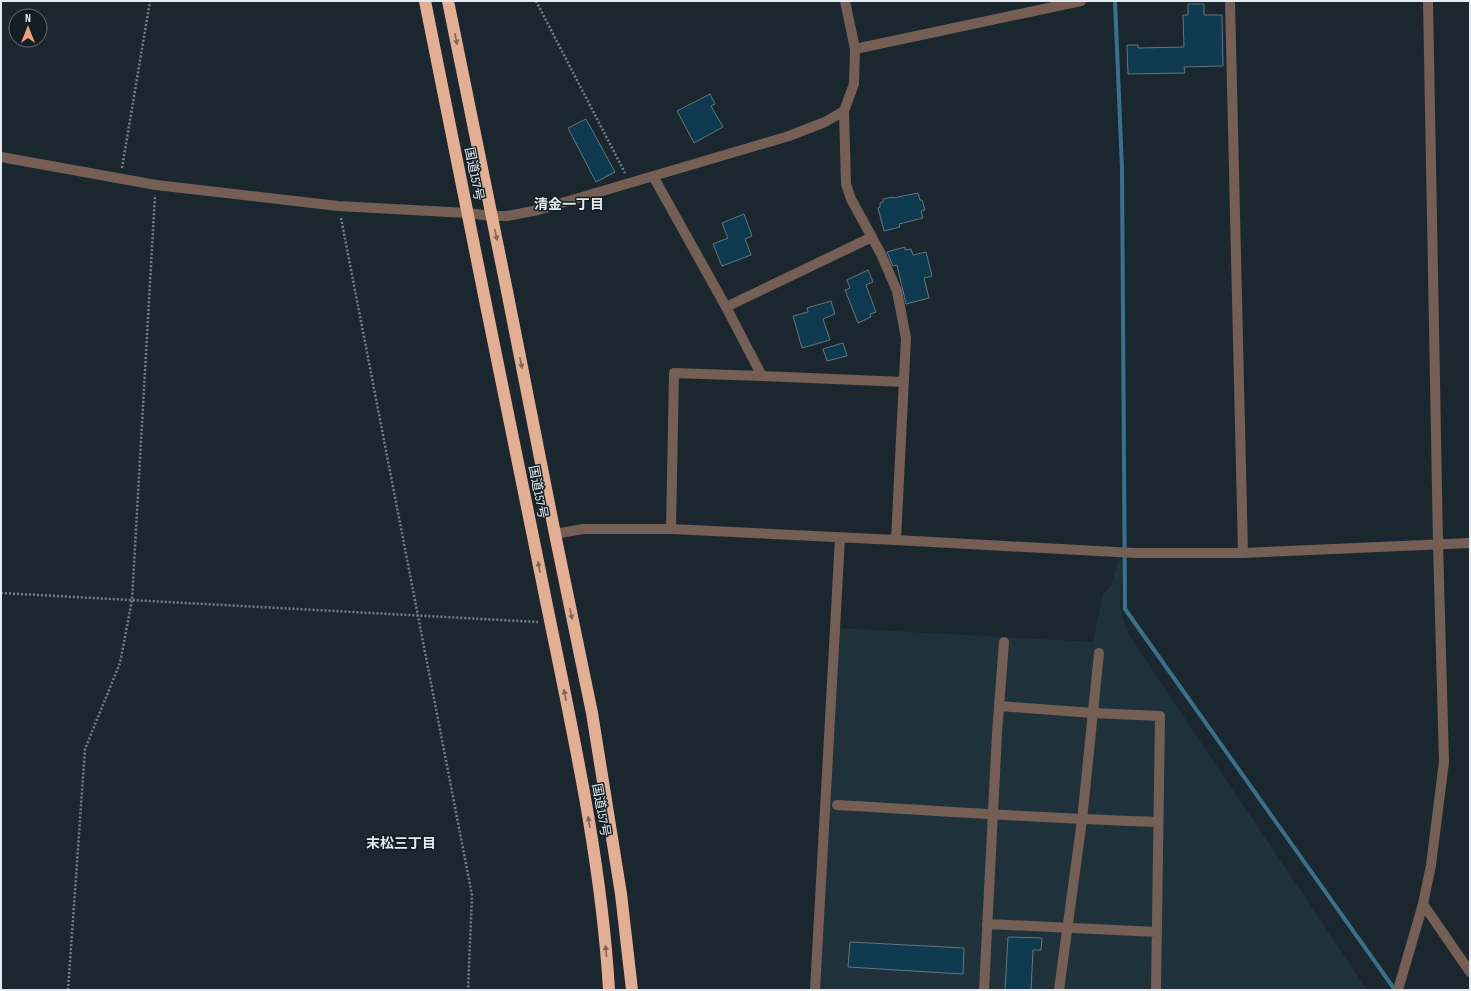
<svg xmlns="http://www.w3.org/2000/svg" width="1471" height="991" viewBox="0 0 1471 991" font-family="'Sofia Sans Condensed','Noto Sans JP',sans-serif">
	<rect width="100%" height="100%" fill="#1b272e"/>
	<!-- built -->
	<path fill="#1f323c" d="M1118 561H1122L1120 610 1129 635 1367 990H819L838 628 1093 642 1103 594 1111 586Z"/>
	<g fill="none" stroke-linecap="round" stroke-linejoin="round">
		<!-- stream -->
		<path stroke="#39718d" stroke-width="4" d="M1115 1 1122 169 1125 609 1395 990"/>
	</g>
	<!-- building -->
	<path fill="#0d3a4e" stroke="#67757d" d="M1188 4H1204V15H1222L1223 66 1184 67 1185 73 1128 74 1127 45H1138V48L1184 47 1183 15H1188Z
		M710 94 715 104 711 106 723 127 694 143 677 111Z
		M586 119 615 172 596 182 568 128Z
		M918 193 920 200H922L925 210 921 211 923 218 899 224 900 227 884 231 878 208 880 207V203L883 202V199L893 197V198Z
		M744 214 752 236 745 239 751 255 722 266 713 244 728 238 722 223Z
		M905 247V250L911 249 913 255 926 252 932 276 924 278 929 298 906 304 897 265 893 266 887 252Z
		M868 270 873 282 866 285 876 312 870 314 871 317 858 323 845 290 850 288 847 280Z
		M831 301 835 314 823 319 830 340 802 348 793 316 808 312 807 308Z
		M843 343 847 356 827 361 823 349Z
		M1008 937 1042 938 1041 950H1033L1031 990H1005Z
		M850 942 964 948 963 974 848 967Z"/>
	<g fill="none" stroke-linecap="round" stroke-linejoin="round">
		<!-- path -->
		<path stroke="#747f85" stroke-width="2.5" stroke-dasharray="2 2" stroke-linecap="butt" d="M536 1 625 173
			M122 168 150 1
			M341 218 472 895 468 990
			M1 593 538 622
			M68 990 85 749 120 663 132 600 155 195"/>
		<!-- minor -->
		<path stroke="#755f54" stroke-width="10" d="M1230 1 1243 553
			M855 49 1081 1
			M844 111 846 184 851 199 881 254 897 291 906 338 896 540
			M1 157 156 185 338 206 467 213 492 216H507L538 210 789 136 825 122 844 111 854 84 855 49 845 1
			M653 176 726 307 762 376 674 373 671 529
			M726 307 872 237
			M762 376 904 382
			M555 534 583 529H671L896 540 1134 553H1243L1470 543
			M999 706 1093 713 1160 716 1156 990
			M837 805C944 811 1051 819 1158 822
			M1423 904 1470 972
			M987 924 1157 932
			M815 990 840 538
			M984 990 997 733 1004 642
			M1059 990 1082 820 1099 653
			M1398 990 1423 904 1431 865 1444 762 1438 544 1428 1"/>
		<!-- highway -->
		<path stroke="#e4ae93" stroke-width="12" d="M425 1C463 194 503 388 542 581 569 716 601 852 609 990
			M448 1 507 291 555 534 592 713 621 894 632 990"/>
	</g>
	<!-- one-way arrows -->
	<defs><path id="oneway-solid" d="M-6-.8H1V-3.2L6.5 0L1 3.2V.8H-6Z"/></defs>
	<g fill="#7b665c">
		<use href="#oneway-solid" transform="translate(456 39) rotate(79)"/>
		<use href="#oneway-solid" transform="translate(496 235) rotate(78)"/>
		<use href="#oneway-solid" transform="translate(521 363) rotate(79)"/>
		<use href="#oneway-solid" transform="translate(539 567) rotate(-101)"/>
		<use href="#oneway-solid" transform="translate(571 614) rotate(78)"/>
		<use href="#oneway-solid" transform="translate(565 695) rotate(-101)"/>
		<use href="#oneway-solid" transform="translate(589 822) rotate(-100)"/>
		<use href="#oneway-solid" transform="translate(606 951) rotate(-95)"/>
	</g>
	<g text-anchor="middle" dominant-baseline="central" stroke-width="3" stroke-linejoin="round" paint-order="stroke">
		<!-- street labels -->
		<g font-size="13" fill="#e3ebf0" stroke="#121e24">
			<text transform="translate(474 174) rotate(79)">国道157号</text>
			<text transform="translate(538 492) rotate(79)">国道157号</text>
			<text transform="translate(601 810) rotate(80)">国道157号</text>
		</g>
		<!-- neighbourhood labels -->
		<g font-size="14" font-weight="bold" fill="#e3ebf0" stroke="#121e24">
			<text x="569" y="204">清金一丁目</text>
			<text x="401" y="843">末松三丁目</text>
		</g>
	</g>
	<!-- border -->
	<rect width="1471" height="991" fill="none" stroke="#e3ebf0" stroke-width="4"/>
	<!-- north arrow -->
	<g transform="translate(28 28)"><circle r="19" fill="#121e24" stroke="#667076"/>
	<path d="M0-3L7 15L0 10L-7 15Z" fill="#f0a27a"/>
	<text y="-6" font-size="11" font-weight="bold" text-anchor="middle" fill="#e3ebf0">N</text>
	</g>
</svg>
